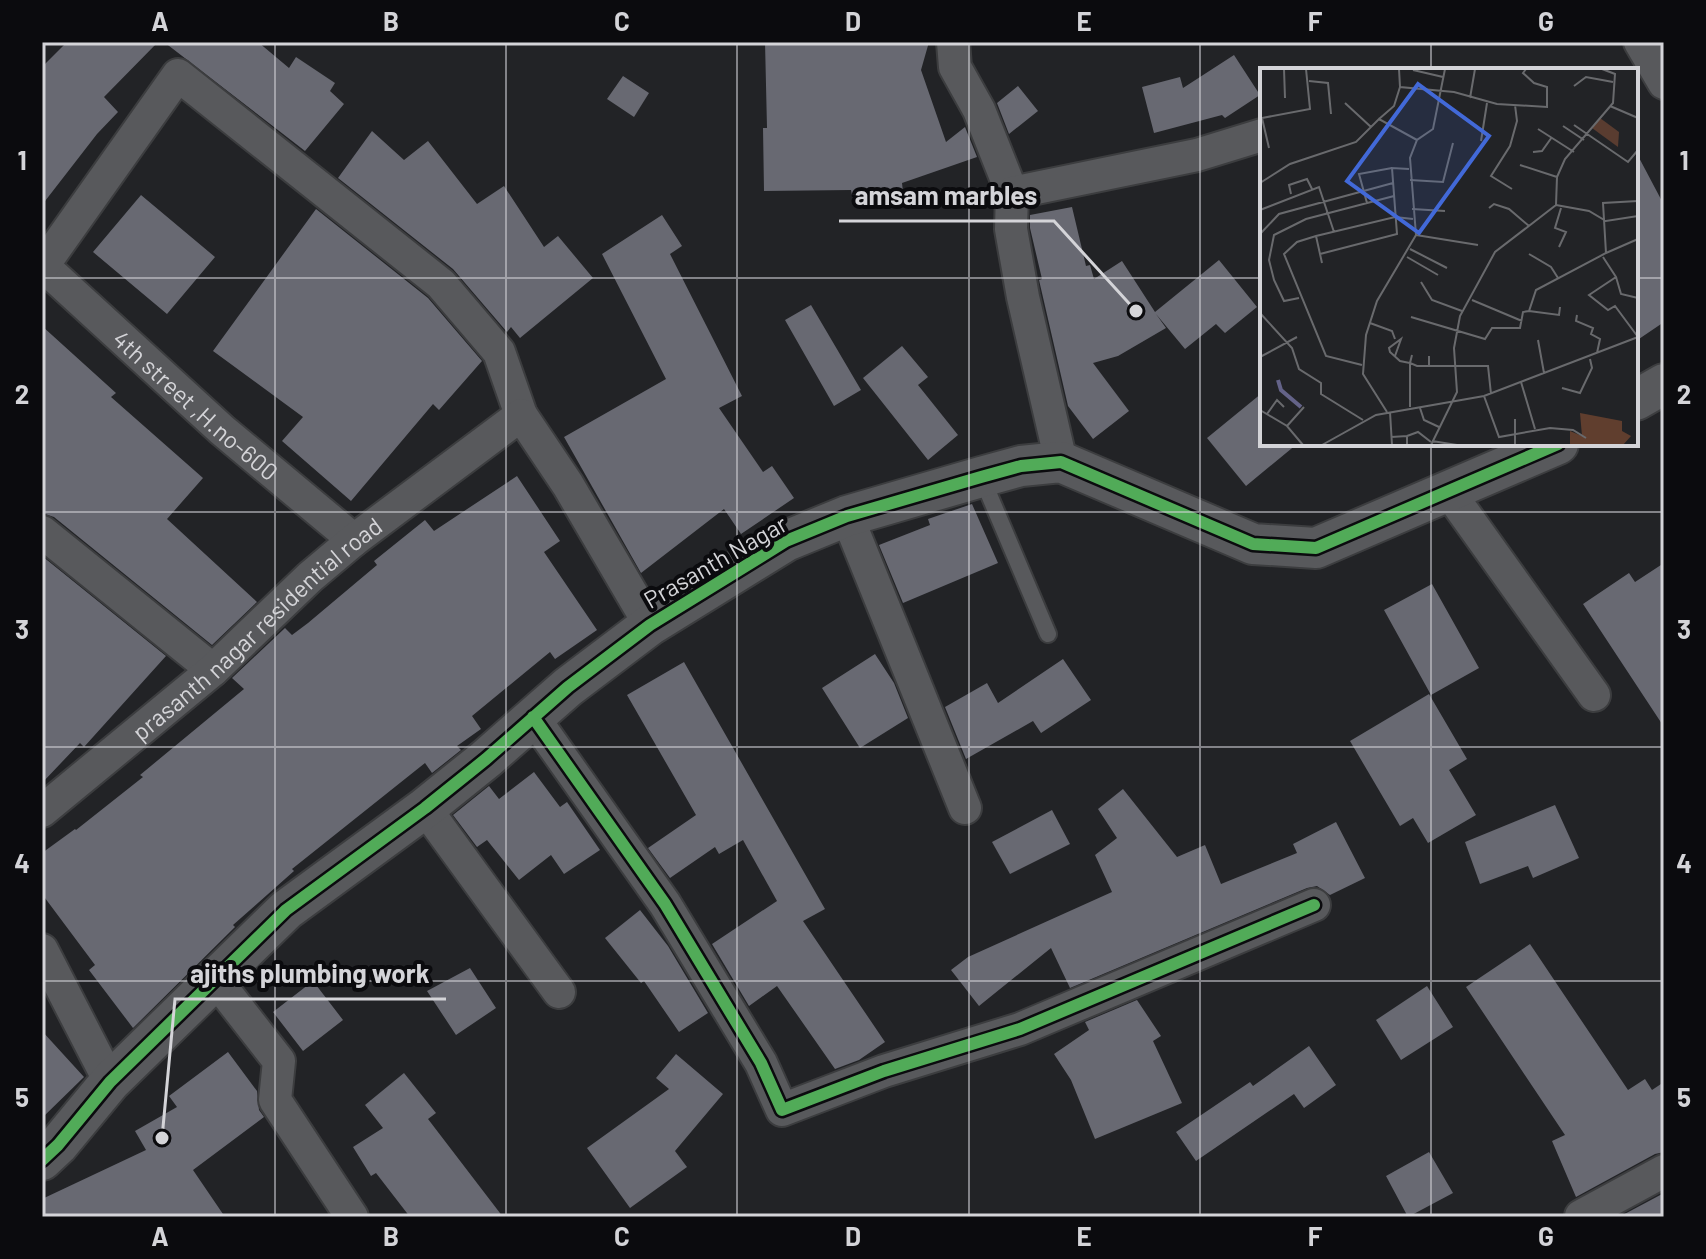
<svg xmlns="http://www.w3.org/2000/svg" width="1706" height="1259" viewBox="0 0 1706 1259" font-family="Barlow,sans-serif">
	<rect width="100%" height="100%" fill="#222326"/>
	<!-- building -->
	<path fill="#686972" d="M67 42H158L104 97 118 112 97 134 42 205V67Z
		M164 42H258L289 68 296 57 335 83 330 91 344 104 305 151Z
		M765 42H929L921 70 946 142 965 127 977 157 902 183 903 192 853 200 851 190 764 191 763 128H767Z
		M1234 55 1260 95 1225 118 1222 115 1154 133 1142 87 1180 77 1183 88Z
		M623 76 649 93 634 117 607 99Z
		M1018 86 1038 111 1009 134 997 103Z
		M372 131 404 160 428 141 477 204 504 186 544 247 558 236 593 278 520 338 511 327 507 332 453 269 338 178Z
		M1636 152 1664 205V322L1636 341Z
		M141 195 215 257 167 314 93 252Z
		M1072 207 1086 266 1090 265 1094 279 1122 261 1155 312 1219 260 1257 307 1225 333 1216 324 1185 349 1156 314 1166 328 1118 356 1093 363 1129 411 1093 439 1068 406 1042 293 1039 280 1042 279 1030 228V215Z
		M316 209 428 298 482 361 439 410 433 404 351 501 282 441 303 417 213 351Z
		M662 215 682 246 670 254 742 396 719 408 763 472 772 466 794 498 741 534 724 509 641 573 564 437 666 379 602 254Z
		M811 305 861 390 834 406 785 320Z
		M42 326 116 393 111 397 203 478 167 519 257 602 212 645 54 517 42 513Z
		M902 346 928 377 918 385 958 435 928 460 863 378Z
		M1262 393V444H1297L1246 486 1207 438Z
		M517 476 560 541 544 552 597 630 555 659 550 652 472 716 481 729 457 746 461 750 432 773 425 763 292 869 294 871 233 925 235 927 133 1028 89 970 95 965 42 894V853L75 829 76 830 143 777 140 775 244 689 232 678 285 628 292 635 308 623 377 565 374 561 425 520 434 531Z
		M972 504 998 563 903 603 879 545 930 525 928 519Z
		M42 556 166 656 84 747 80 743 42 783Z
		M1664 563V727L1583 604 1629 573 1635 582Z
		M1432 584 1479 668 1431 695 1384 610Z
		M875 654 894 683 908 718 860 748 822 688Z
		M1063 659 1091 700 1041 733 1033 721 966 759 945 707 987 683 998 703Z
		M684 662 825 909 803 921 885 1042 859 1060 835 1069 777 986 749 1006 712 944 777 901 743 840 719 854 715 847 670 878 648 848 696 815 627 695Z
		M1429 694 1467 759 1449 770 1476 815 1428 843 1413 818 1400 826 1350 741Z
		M534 772 560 807 567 802 600 850 564 874 551 855 519 880 487 840 477 847 453 815 489 786 499 799Z
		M1123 789 1177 857 1205 845 1221 884 1297 853 1293 844 1336 822 1365 878 1330 895 1317 886 1307 888 1070 988 1051 948 979 1006 951 970 968 957 1112 892 1095 855 1117 838 1098 809Z
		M1555 805 1579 858 1533 878 1528 866 1480 884 1465 842Z
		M1052 810 1070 844 1010 874 992 842Z
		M640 910 668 946 708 1013 679 1032 644 981 641 983 605 938Z
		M1530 944 1628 1090 1645 1079 1652 1090 1664 1082V1152L1655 1154 1576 1197 1552 1141 1565 1135 1466 987Z
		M470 968 496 1008 456 1035 427 991Z
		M313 981 343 1020 303 1051 273 1012Z
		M1427 986 1453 1027 1401 1060 1376 1020Z
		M1137 1000 1161 1036 1153 1041 1182 1103 1095 1139 1071 1080 1054 1054 1089 1030 1085 1022Z
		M42 1031 84 1077 42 1118Z
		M1309 1046 1336 1085 1304 1108 1294 1094 1196 1161 1176 1132 1250 1082 1253 1086Z
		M228 1052 257 1091 259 1110 264 1117 193 1170 225 1217H42V1199L146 1150 135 1131 177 1107 169 1096Z
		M676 1054 723 1094 675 1151 687 1167 630 1208 587 1148 669 1089 656 1078Z
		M404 1073 436 1113 428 1119 503 1217H410L376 1173 371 1176 353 1147 383 1128 365 1105Z
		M1429 1152 1453 1193 1408 1217 1386 1176Z
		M1664 1193V1217H1619Z"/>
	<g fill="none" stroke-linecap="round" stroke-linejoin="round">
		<!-- service casing -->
		<g stroke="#3c3d3f" stroke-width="20">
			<path id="service" d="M982 478 1048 634"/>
		</g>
		<!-- minor casing -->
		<g stroke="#3c3d3f" stroke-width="36">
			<g id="minor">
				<path d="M953 42 955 67 979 110 1012 193 1011 229 1023 297 1061 462"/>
				<path d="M1640 42 1664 83"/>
				<path d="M1012 193 1197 155 1262 135"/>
				<path id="s1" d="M42 265 222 430 354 540"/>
				<path d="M42 267 178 75 441 284 499 352 521 415"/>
				<path d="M1449 492 1594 695"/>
				<path d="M847 516 965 808"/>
				<path d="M42 532 213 670"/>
				<path d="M533 717 665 904 761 1063 782 1110 884 1071 1020 1029 1314 905"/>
				<path d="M425 808 559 992"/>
				<path id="s2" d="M42 811 213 670 310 577 354 540 521 415 568 485 650 625"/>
				<path d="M42 950 110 1082"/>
				<path d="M215 979 279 1061 275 1100 352 1217"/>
				<path d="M1581 1216 1664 1171"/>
			</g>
		</g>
		<!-- tertiary casing -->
		<g stroke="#3c3d3f" stroke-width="44">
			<path id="tertiary" d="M1636 400 1664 384
				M42 1160 58 1145 110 1082 286 910 425 808 486 759 568 687 650 625 786 541 847 516 981 477 1021 466 1061 462 1253 544 1316 548 1558 444"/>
		</g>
		<!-- service -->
		<use href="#service" stroke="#58595c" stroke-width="16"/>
		<!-- minor -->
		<use href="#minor" stroke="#58595c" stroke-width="32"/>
		<!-- tertiary -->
		<use href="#tertiary" stroke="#58595c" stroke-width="40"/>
		<!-- cycleway casing -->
		<g stroke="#0b0b0e" stroke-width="17">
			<path id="cycleway" d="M533 717 665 904 761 1063 782 1110 884 1071 1020 1029 1314 905
				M42 1160 58 1145 110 1082 286 910 425 808 486 759 568 687 650 625 786 541 847 516 981 477 1021 466 1061 462 1253 544 1316 548 1558 444"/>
		</g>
		<!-- cycleway -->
		<use href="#cycleway" stroke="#51ab58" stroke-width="12"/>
	</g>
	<!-- grid -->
	<path fill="none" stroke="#d4d4d8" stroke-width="2" stroke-opacity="0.55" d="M275 42V1217M506 42V1217M737 42V1217M969 42V1217M1200 42V1217M1431 42V70M42 278H1262M1636 278H1664M1431 444V1217M42 512H1664M42 747H1664M42 981H1664"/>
	<g text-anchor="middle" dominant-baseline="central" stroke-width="8" stroke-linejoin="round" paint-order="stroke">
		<!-- street labels -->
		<g font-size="24" fill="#d4d4d8" stroke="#0b0b0e">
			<text stroke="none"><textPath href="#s1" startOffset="208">4th street ,H.no-600</textPath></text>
			<text transform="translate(715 561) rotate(-30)">Prasanth Nagar</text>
			<text stroke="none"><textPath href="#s2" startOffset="282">prasanth nagar residential road</textPath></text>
		</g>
	</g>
	<!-- overview -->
	<g transform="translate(1260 68)">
		<rect width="378" height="378" fill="#222326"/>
		<path d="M340 50 359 64 358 79 332 60Z" fill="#593c30"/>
		<path d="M320 345 362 353V363L371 368 363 377H310V363L322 368Z" fill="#603e2e"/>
		<path fill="none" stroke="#646388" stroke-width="4" d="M18 312 21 322 41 339"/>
		<path fill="none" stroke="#696a6d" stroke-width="2" d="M24 1 25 30M139 1 140 19 194 24 237 36 287 39V19L274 15 263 5 266 1M153 2 183 9M49 13 68 15 71 46M314 18 326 9 353 14M210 30 215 1M85 35 111 59M350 38 378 50M119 51 134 38 140 19M314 57 368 94 378 82M303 58 324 72M278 61 314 84M221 73 227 35M9 80 2 50 50 41 46 1M273 84 282 83 292 69M260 97 297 109M150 112 183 114 193 75M0 115 30 96 96 74 119 51 157 72M252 121 231 108 250 78 257 53 255 37M31 126 29 117 47 111 52 121M107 135 99 106 132 100M296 137 329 143 346 153 378 148M229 140 234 136 249 141 269 158M152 141 185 143M0 142 59 119 74 164M0 166 19 146 133 115M156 167 218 177M56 168 62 195M299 179 306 164 295 160 301 140M150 181 187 200M346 185 378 171M60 186 137 166 132 100 149 101M269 186 291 199 298 210M147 189 178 207M343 189 356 209 329 227 348 242 355 238 378 269M356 209 361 226 378 230M161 214 172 232 202 243M39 230 24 233 14 212 9 192 14 167 46 151 134 128M212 232 262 253M269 243 299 247 300 239M0 245 32 280 39 301 61 315V326L103 352M317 247 316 253 333 260 331 266 340 271 337 285M151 249 225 271 232 260H260L263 244 269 243 276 222 346 185 343 135 378 133M110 255 132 263 135 271M278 272 284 305M152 287 150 295 157 298H169V288M135 288 141 271 129 280 130 284 140 293 150 295V339M0 289 37 269M102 297 66 288 24 186 37 174 56 168 135 149 153 151M169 298H228L231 326M261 314 275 361M302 320 320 325 332 300 330 291M224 328 239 369 290 360 313 362 326 370M160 340 164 352 179 359M0 342 27 358 43 377M127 344 103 306 106 267 117 233 156 167 150 90 157 72 173 61 185 1M130 344 132 377M7 346 17 332 24 339M27 358 44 339M147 368 158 364 171 374M131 369 147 368V377M172 373 197 377M62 377 116 347 224 328 378 269M171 377 197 324 194 280 200 248 235 184 296 137 297 109 305 91 353 35 355 6 342 1M255 377V351"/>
		<path fill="#4269d8" fill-opacity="0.15" stroke="#4269d8" stroke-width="4" d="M158 16 229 68 159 165 87 113Z"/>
		<rect width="378" height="378" fill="none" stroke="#d4d4d8" stroke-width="4"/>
	</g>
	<!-- callouts -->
	<path fill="none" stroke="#d4d4d8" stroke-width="3" d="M1136 311L1054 221H839M162 1138L175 999H446"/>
	<g fill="#d4d4d8" stroke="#0b0b0e" stroke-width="3">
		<circle cx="1136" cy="311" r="8"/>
		<circle cx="162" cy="1138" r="8"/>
	</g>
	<g font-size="26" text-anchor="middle" font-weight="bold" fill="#d4d4d8" stroke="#0b0b0e" stroke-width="8" stroke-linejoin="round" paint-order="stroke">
		<text x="946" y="205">amsam marbles</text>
		<text x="310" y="983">ajiths plumbing work</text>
	</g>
	<!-- border -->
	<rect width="1706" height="1259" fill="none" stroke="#0b0b0e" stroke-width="88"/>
	<rect x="44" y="44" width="1618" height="1171" fill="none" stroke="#d4d4d8" stroke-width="3"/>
	<g font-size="26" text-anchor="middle" font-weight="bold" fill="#d4d4d8">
		<text x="160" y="31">A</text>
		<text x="391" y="31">B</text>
		<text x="622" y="31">C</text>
		<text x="853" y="31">D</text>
		<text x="1084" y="31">E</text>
		<text x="1315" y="31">F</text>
		<text x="1546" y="31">G</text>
		<text x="22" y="170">1</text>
		<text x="1684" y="170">1</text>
		<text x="22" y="404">2</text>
		<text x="1684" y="404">2</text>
		<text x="22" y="639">3</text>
		<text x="1684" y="639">3</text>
		<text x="22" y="873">4</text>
		<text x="1684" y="873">4</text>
		<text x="22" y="1107">5</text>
		<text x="1684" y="1107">5</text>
		<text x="160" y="1246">A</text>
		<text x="391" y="1246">B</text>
		<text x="622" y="1246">C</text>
		<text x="853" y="1246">D</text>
		<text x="1084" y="1246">E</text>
		<text x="1315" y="1246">F</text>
		<text x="1546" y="1246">G</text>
	</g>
</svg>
